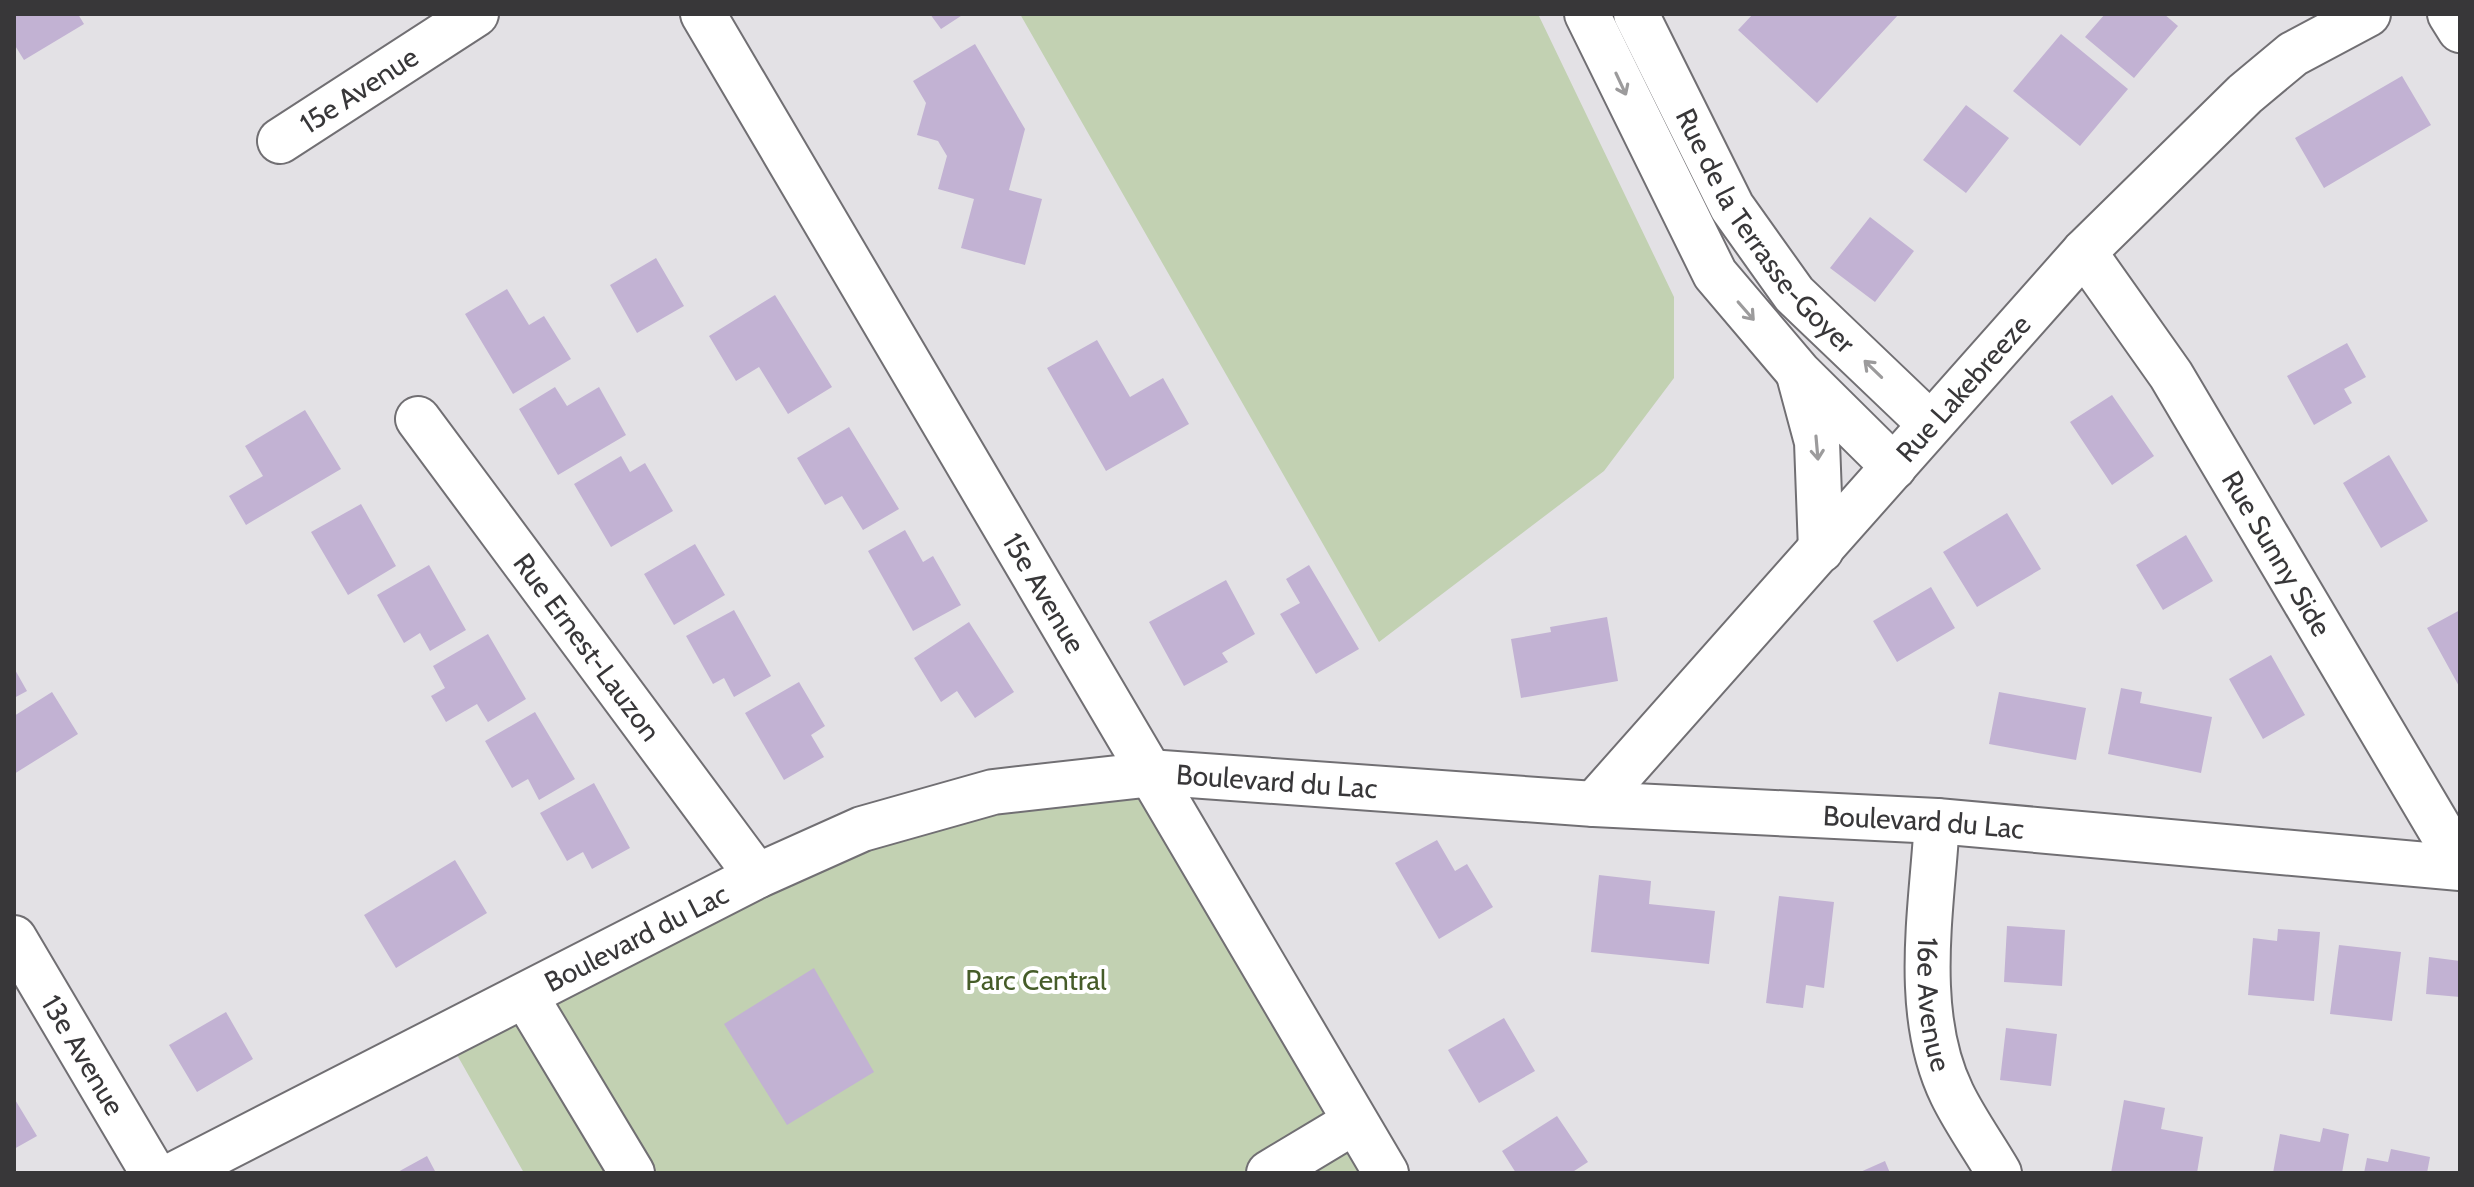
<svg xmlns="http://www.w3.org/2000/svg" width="2474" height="1187" viewBox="0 0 2474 1187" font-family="Cabin,sans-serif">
	<rect width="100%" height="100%" fill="#e3e1e5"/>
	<!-- green -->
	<path fill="#c2d1b2" d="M1020 14H1538L1674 297V378L1604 471 1379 642Z
		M1138 765 1386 1173H524L444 1032 862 829Z"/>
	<!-- building -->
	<path fill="#c2b2d3" d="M14 14H78L84 24 24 60 14 44Z
		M930 14H964L941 29Z
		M1753 14H1899L1817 103 1738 30Z
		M2105 14H2164L2178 26 2134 78 2085 37Z
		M2061 34 2128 89 2080 146 2013 91Z
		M975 44 1025 129 1009 190 1042 199 1025 265 961 248 974 199 938 189 947 156 938 141 917 135 926 103 913 81Z
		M2402 76 2431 125 2324 188 2295 138Z
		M1966 105 2009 138 1966 193 1923 160Z
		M1870 217 1914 251 1875 302 1830 268Z
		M656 258 684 306 637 333 610 285Z
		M507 289 529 325 544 316 571 359 513 394 465 314Z
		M775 295 832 387 788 414 759 367 736 381 709 336Z
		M1097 340 1130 397 1163 378 1189 424 1106 471 1047 368Z
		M2347 343 2366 377 2344 389 2352 403 2314 425 2287 376Z
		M555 387 567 406 599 387 626 435 558 475 519 409Z
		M2112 395 2154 456 2112 485 2070 422Z
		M305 410 341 469 246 525 229 496 263 476 245 446Z
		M849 427 899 509 863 530 842 496 825 505 797 458Z
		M2389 455 2428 521 2381 548 2343 483Z
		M621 456 630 472 645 463 673 511 611 547 574 484Z
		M361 504 396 566 348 595 311 532Z
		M2007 513 2041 569 1977 607 1943 552Z
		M905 530 923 562 933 556 961 605 913 631 868 551Z
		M2186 535 2213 581 2163 610 2136 565Z
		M695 544 725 595 674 625 644 574Z
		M429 565 466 630 430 651 420 633 404 643 377 595Z
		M1309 565 1359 649 1316 674 1280 614 1300 603 1286 579Z
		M1226 580 1255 634 1222 653 1228 662 1184 686 1149 622Z
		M1931 587 1955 628 1897 662 1873 621Z
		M734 610 771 676 734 697 724 678 713 684 686 636Z
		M2460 610V688L2427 628Z
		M1607 617 1618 681 1521 698 1511 639 1551 632 1550 627Z
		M969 622 1014 692 975 718 957 691 941 702 914 658Z
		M488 634 526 699 488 722 477 704 446 722 431 696 445 688 433 666Z
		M2271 655 2305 715 2263 739 2229 679Z
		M14 668 27 691 14 698Z
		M799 682 825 726 811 735 824 757 784 780 745 713Z
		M2121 688 2142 692 2140 703 2212 717 2201 773 2108 754Z
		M52 692 78 734 14 774V716Z
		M1999 692 2086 708 2076 760 1989 744Z
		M535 712 575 779 539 800 528 779 512 788 485 741Z
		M594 783 630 848 592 869 583 852 567 861 540 813Z
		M1437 840 1455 871 1467 864 1493 907 1439 939 1395 863Z
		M455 860 487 913 396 968 364 915Z
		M1599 875 1651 881 1649 904 1715 911 1709 964 1591 952Z
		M1779 896 1834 902 1824 988 1806 985 1803 1008 1766 1003Z
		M2007 926 2065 930 2062 986 2004 982Z
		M2278 929 2320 932 2314 1001 2248 995 2253 938 2277 941Z
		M2339 945 2401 952 2392 1021 2330 1014Z
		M2429 957 2460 961V997L2426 994Z
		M814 968 874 1072 787 1125 724 1024Z
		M226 1012 253 1059 197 1092 169 1045Z
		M1504 1018 1535 1071 1479 1103 1448 1050Z
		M2006 1028 2057 1034 2051 1086 2000 1080Z
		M14 1098 37 1136 14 1149Z
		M2124 1100 2165 1108 2161 1129 2203 1137 2197 1173H2111Z
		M1557 1116 1588 1162 1571 1173H1516L1502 1151Z
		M2323 1128 2349 1134 2342 1173H2273L2280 1134 2320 1142Z
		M2391 1149 2430 1157 2427 1173H2364L2367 1158 2388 1162Z
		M427 1156 436 1173H396Z
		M1885 1161 1890 1173H1858Z"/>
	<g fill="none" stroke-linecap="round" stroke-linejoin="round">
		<!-- minor casing -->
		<g stroke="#716f73" stroke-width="48">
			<g id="minor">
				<path id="s1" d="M703 14 1386 1173"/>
				<path d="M1587 14 1715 274 1799 373 1894 467"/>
				<path id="s2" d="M1636 14 1732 207 1794 294 1929 423"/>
				<path d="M2450 14 2460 30"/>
				<path id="s3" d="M280 141 476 14"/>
				<path id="s4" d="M2084 252 2171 375 2460 863"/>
				<path d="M1799 375 1817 442 1821 550"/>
				<path id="s5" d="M418 419 757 876"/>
				<path id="s6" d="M1594 804 2084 252 2245 94 2293 54 2368 14"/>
				<path id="s7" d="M1937 821C1932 908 1912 1012 1952 1094 1965 1121 1984 1147 1999 1173"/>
				<path id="s8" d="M14 938 153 1173"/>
				<path d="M526 997 632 1173"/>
				<path id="s9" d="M177 1173 757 876 862 829 993 792 1162 773 1594 804 1937 821 2460 868"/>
				<path d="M1269 1173 1354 1122"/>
			</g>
		</g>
		<!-- minor -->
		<use href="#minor" stroke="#fff" stroke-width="44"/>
	</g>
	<!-- one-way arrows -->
	<defs><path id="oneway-shaft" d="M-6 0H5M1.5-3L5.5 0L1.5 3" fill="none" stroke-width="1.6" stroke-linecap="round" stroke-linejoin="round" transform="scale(2)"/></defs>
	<g stroke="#9c9b9c">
		<use href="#oneway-shaft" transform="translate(1621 84) rotate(65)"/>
		<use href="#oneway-shaft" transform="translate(1746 311) rotate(49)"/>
		<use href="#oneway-shaft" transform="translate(1873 369) rotate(-136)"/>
		<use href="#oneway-shaft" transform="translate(1817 448) rotate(85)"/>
	</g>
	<g text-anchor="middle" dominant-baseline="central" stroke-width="8" stroke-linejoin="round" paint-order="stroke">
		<!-- street labels -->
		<g font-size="28" fill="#383739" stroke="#fff">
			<text stroke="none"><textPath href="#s3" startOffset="94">15e Avenue</textPath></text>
			<text stroke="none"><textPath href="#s2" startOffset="254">Rue de la Terrasse-Goyer</textPath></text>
			<text stroke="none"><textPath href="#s6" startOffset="556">Rue Lakebreeze</textPath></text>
			<text stroke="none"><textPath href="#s4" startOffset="358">Rue Sunny Side</textPath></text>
			<text stroke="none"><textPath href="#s1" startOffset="672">15e Avenue</textPath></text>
			<text stroke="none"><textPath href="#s5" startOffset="284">Rue Ernest-Lauzon</textPath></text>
			<text stroke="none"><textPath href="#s9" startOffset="1188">Boulevard du Lac</textPath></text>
			<text stroke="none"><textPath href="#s9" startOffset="1836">Boulevard du Lac</textPath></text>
			<text stroke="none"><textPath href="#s9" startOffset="516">Boulevard du Lac</textPath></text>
			<text stroke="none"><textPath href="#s7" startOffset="184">16e Avenue</textPath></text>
			<text stroke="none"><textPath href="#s8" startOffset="136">13e Avenue</textPath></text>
		</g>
		<!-- park labels -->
		<g font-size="28" fill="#465c29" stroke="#fff">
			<text x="1036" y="980">Parc Central</text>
		</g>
	</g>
	<!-- border -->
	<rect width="2474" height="1187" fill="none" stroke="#383739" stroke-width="32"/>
</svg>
